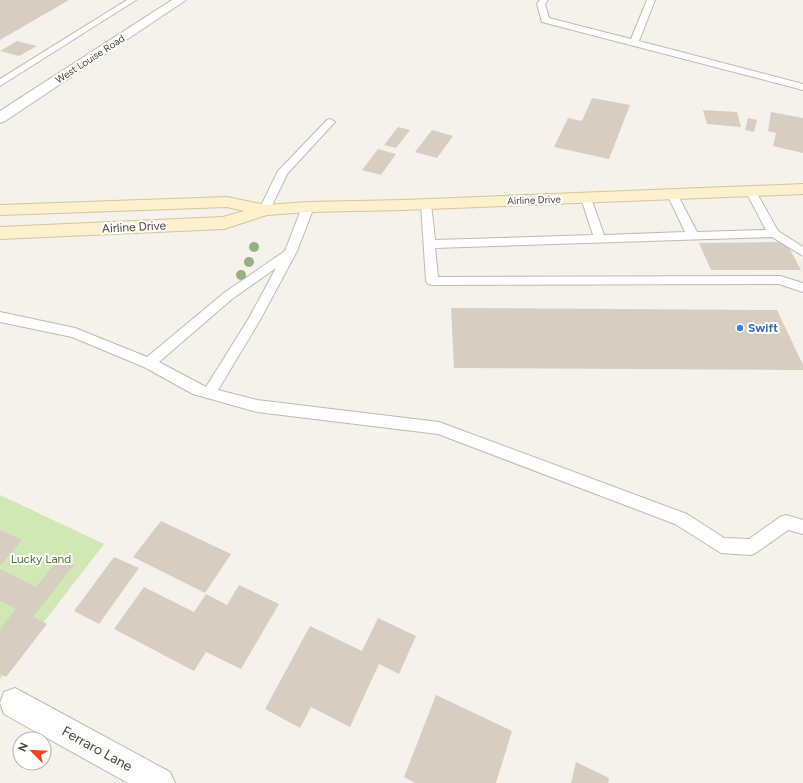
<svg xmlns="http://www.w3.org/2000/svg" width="803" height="783" viewBox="0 0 803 783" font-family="Figtree,sans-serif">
	<rect width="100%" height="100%" fill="#f5f2eb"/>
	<!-- green -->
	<path fill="#d1e7b5" d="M0 495 104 544 0 679Z"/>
	<!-- building -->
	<path fill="#d6cec0" d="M0 0H69L0 40Z
		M17 41 37 46 19 56 0 51Z
		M592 98 630 105 609 159 554 147 568 118 582 121Z
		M703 110 737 112 741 127 707 124Z
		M771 112 803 118V153L773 146 776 133 768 131Z
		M748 118 757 120 754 132 745 130Z
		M398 127 410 130 396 148 384 145Z
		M432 130 453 136 437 158 415 152Z
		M378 149 396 154 381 175 362 170Z
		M786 242 801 270H711L699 243Z
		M451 308 777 310 803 365V370L454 368Z
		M161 521 231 554 205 593 133 557Z
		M0 530 22 540 1 565 0 564Z
		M114 557 139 568 99 624 74 611Z
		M59 558 74 565 33 617 47 624 6 677 0 674V629L16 609 0 601V569L36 587Z
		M239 585 279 604 241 669 206 652 194 671 114 629 144 587 194 612 206 594 227 605Z
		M378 618 416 636 399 674 379 664 350 727 311 707 300 728 265 709 310 626 362 651Z
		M436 695 512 731 496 783H415L404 777Z
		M576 762 609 778 608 783H571Z"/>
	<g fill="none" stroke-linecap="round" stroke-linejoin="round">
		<!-- service casing -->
		<g stroke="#c0baad" stroke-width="2">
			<path id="service" d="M127 0H136L0 86V79Z
				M540 0H548L545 4 549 18 631 39 647 0H655L639 41 803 84V90L542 22 537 4Z
				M330 119 335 122 333 124 287 174 269 212H261L259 210 278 171 327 120Z
				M750 187 755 190 778 231 803 247V256L772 237 435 248 438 277 780 276 803 283V292L779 284 432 285 428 284 426 281 421 204 422 202 426 201 431 204 435 240 593 235 581 198 586 195 591 198 604 235 685 232 667 194 672 191 677 194 697 232 766 230 745 190Z
				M308 204 312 205 314 207 297 251 260 320 218 390 257 400 439 422 687 514 724 538 749 539 780 517 786 515 803 520V534L788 530 757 552 751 555 721 553 675 524 438 434 257 412 193 394 144 367 72 337 0 322V312L75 328 147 357 224 293 285 251 302 207 304 205ZM276 268 249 318 206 387 159 362 232 299Z"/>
		</g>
		<!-- minor casing -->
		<g stroke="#c0baad" stroke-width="2">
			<path id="minor" d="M172 0H186L5 121 0 123V111Z
				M15 688 170 772 175 783H128L4 714 0 703 4 692Z"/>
		</g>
		<!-- secondary casing -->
		<g stroke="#d3c59c" stroke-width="2">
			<path id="secondary" d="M803 184V194L404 210 308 212 267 215 224 229 0 239V227L223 217 244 211 227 207 0 215V205L227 197 266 205 308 202 404 200Z"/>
		</g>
		<!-- service -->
		<use href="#service" fill="#fff" fill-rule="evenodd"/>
		<!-- minor -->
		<use href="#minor" fill="#fff" fill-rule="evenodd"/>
		<!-- secondary -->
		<use href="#secondary" fill="#fdf1cd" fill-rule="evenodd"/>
	</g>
	<!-- trees -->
	<g fill="#97af82">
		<circle cx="254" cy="247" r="5"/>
		<circle cx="249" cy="262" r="5"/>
		<circle cx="241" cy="275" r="5"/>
	</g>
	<!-- markers -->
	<circle fill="#3f7fe0" stroke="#fff" stroke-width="1.5" cx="740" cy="328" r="4"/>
	<g text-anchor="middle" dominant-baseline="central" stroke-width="4" stroke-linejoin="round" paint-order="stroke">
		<!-- far-street labels -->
		<g font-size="10" fill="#494339" stroke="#fff">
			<text transform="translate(90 59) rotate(-33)">West Louise Road</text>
			<text transform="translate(534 200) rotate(-2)">Airline Drive</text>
		</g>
		<!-- street labels -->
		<g font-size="12" fill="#494339" stroke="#fff">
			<text transform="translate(134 227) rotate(-3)">Airline Drive</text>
		</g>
		<!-- shop labels -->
		<g font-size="12" font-weight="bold" fill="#366cbe" stroke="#fff" text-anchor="start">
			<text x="748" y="328">Swift</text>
		</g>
		<!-- park labels -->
		<g font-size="12" fill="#4a792d" stroke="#fff">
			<text x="41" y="559">Lucky Land</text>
		</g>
		<!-- near-street labels -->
		<g font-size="14" fill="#494339" stroke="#fff">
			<text transform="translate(97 749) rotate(29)">Ferraro Lane</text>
		</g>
	</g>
	<!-- north arrow -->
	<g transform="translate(32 751) rotate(294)"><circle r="19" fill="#ffffff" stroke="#b6b4b0"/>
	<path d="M0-3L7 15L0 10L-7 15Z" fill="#f24424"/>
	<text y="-6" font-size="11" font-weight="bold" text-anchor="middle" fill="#494339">N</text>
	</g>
</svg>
